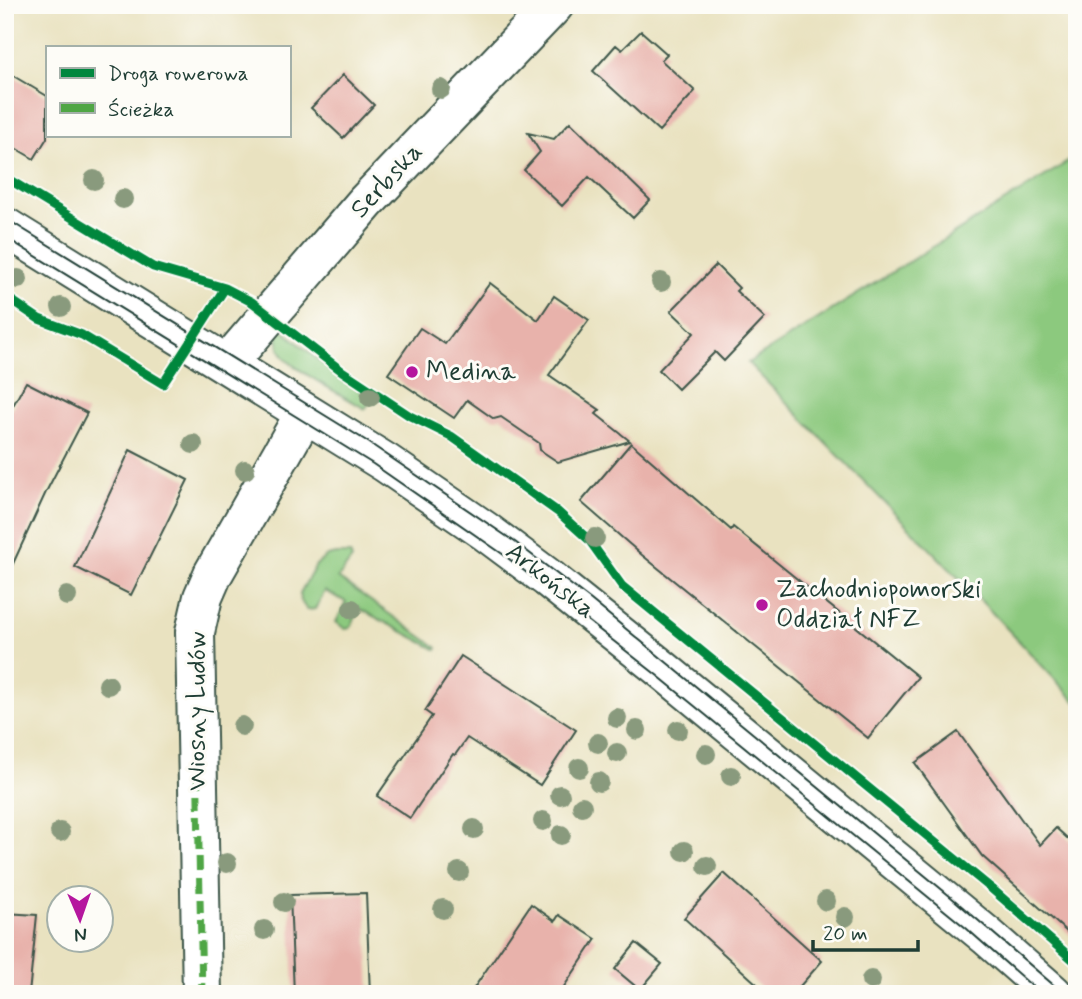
<svg xmlns="http://www.w3.org/2000/svg" width="1082" height="999" viewBox="0 0 1082 999" font-family="Mynerve,sans-serif">
	<rect width="100%" height="100%" fill="#fdfcf7"/>
	<filter id="ink" filterUnits="userSpaceOnUse"><feTurbulence type="fractalNoise" baseFrequency=".0143" numOctaves="2"/><feDisplacementMap in="SourceGraphic" scale="14" xChannelSelector="R" yChannelSelector="G"/><feConvolveMatrix kernelMatrix="1 2 1 2 8 2 1 2 1" color-interpolation-filters="sRGB"/></filter>
	<filter id="wash" filterUnits="userSpaceOnUse"><feTurbulence type="fractalNoise" baseFrequency=".00686" numOctaves="4" result="noise"/><feDisplacementMap in="SourceGraphic" scale="28" xChannelSelector="R" yChannelSelector="G"/><feGaussianBlur stdDeviation="1.57" result="paint"/><feColorMatrix in="noise" values="0 0 0 0 0 0 0 0 0 0 0 0 0 0 0 0 0 1.4 0 .05"/><feComposite in="paint" operator="in"/></filter>
	<g filter="url(#wash)">
		<rect width="100%" height="100%" fill="#e9e2c0"/>
		<!-- green -->
		<path fill="#8cc97e" stroke="#568359" stroke-width="2" d="M1077 156V703L983 603 748 363Z
			M278 326 336 375 372 399 365 409C347 398 296 371 285 358 278 349 276 337 278 326Z
			M336 554H350L352 559 338 578 438 648 437 650 360 609 350 628 345 629 336 622 346 602 325 591 315 609 307 610 300 600V593L316 565 327 556Z"/>
		<g id="blocks">
			<!-- building -->
			<path fill="#e8b2ab" d="M641 31 667 54 661 60 695 91 659 131 593 71 616 45 622 50Z
				M5 71 47 96V138L34 159 5 142Z
				M343 75 374 105 343 138 311 108Z
				M570 122 650 200 633 218 589 177 562 206 524 170 540 152 528 133 554 139Z
				M716 265 739 288 736 291 765 318 724 361 715 352 678 389 659 370 694 333 671 311Z
				M490 283 538 320 554 296 589 320 549 375 600 410 596 414 630 441 558 462 540 450 539 443 501 417 494 419 467 400 454 418 388 374 420 328 445 344Z
				M26 382 87 413 46 492 5 581V420Z
				M631 443 731 530 733 527 918 677 868 738 642 555 581 502Z
				M130 450 188 480 131 595 75 567Z
				M461 656 576 730 540 785 467 738 455 755 453 754 410 818 377 796 432 716 425 711Z
				M958 732 1040 845 1056 828 1077 847V941L982 856 915 763Z
				M724 873 822 961 793 994H768L684 918Z
				M366 893 370 994H294L290 895Z
				M531 904 555 921 559 915 596 939 559 994H470Z
				M5 913 37 915 29 994H5Z
				M636 943 662 964 640 990 615 969Z"/>
		</g>
	</g>
	<g filter="url(#ink)">
		<use href="#blocks" fill-opacity="0" stroke="#3d5649" stroke-width="2"/>
		<g fill="none" stroke-linecap="round" stroke-linejoin="round">
			<!-- minor casing -->
			<g stroke="#3d5649" stroke-width="42">
				<path id="minor" d="M5 227 386 463 485 531 548 578 663 670 987 936 1053 994
					M227 364 366 202 554 5
					M202 994 195 632 203 597 213 574 305 413"/>
			</g>
			<!-- minor -->
			<use href="#minor" stroke="#fff" stroke-width="38"/>
			<!-- tram -->
			<path stroke="#1f3d34" stroke-width="2" d="M5 218 365 440 515 542 591 600 951 897 1064 994
				M5 237 373 464 504 555 658 676 966 928 1041 994"/>
			<!-- quiet -->
			<path stroke="#4fa644" stroke-width="7" stroke-dasharray="14 7" stroke-linecap="butt" d="M197 752 202 994"/>
			<!-- cycleway casing -->
			<g stroke="#fdfcf7" stroke-width="13">
				<path id="cycleway" d="M5 177 153 267 225 288 252 302 342 371 410 416 451 436 558 512 589 540 622 586 992 889 1077 963
					M5 296 39 319 82 335 163 384 225 288"/>
			</g>
			<!-- cycleway -->
			<use href="#cycleway" stroke="#00873e" stroke-width="9"/>
		</g>
		<!-- trees -->
		<g fill="#899a7d">
			<circle cx="441" cy="89" r="10"/>
			<circle cx="94" cy="180" r="10"/>
			<circle cx="123" cy="199" r="10"/>
			<circle cx="18" cy="279" r="10"/>
			<circle cx="661" cy="282" r="10"/>
			<circle cx="61" cy="307" r="10"/>
			<circle cx="370" cy="397" r="10"/>
			<circle cx="193" cy="444" r="10"/>
			<circle cx="245" cy="470" r="10"/>
			<circle cx="595" cy="538" r="10"/>
			<circle cx="67" cy="596" r="10"/>
			<circle cx="352" cy="609" r="10"/>
			<circle cx="108" cy="685" r="10"/>
			<circle cx="617" cy="718" r="10"/>
			<circle cx="242" cy="726" r="10"/>
			<circle cx="637" cy="730" r="10"/>
			<circle cx="678" cy="730" r="10"/>
			<circle cx="598" cy="743" r="10"/>
			<circle cx="617" cy="753" r="10"/>
			<circle cx="706" cy="754" r="10"/>
			<circle cx="579" cy="768" r="10"/>
			<circle cx="731" cy="776" r="10"/>
			<circle cx="599" cy="782" r="10"/>
			<circle cx="560" cy="795" r="10"/>
			<circle cx="582" cy="806" r="10"/>
			<circle cx="543" cy="821" r="10"/>
			<circle cx="474" cy="829" r="10"/>
			<circle cx="60" cy="832" r="10"/>
			<circle cx="561" cy="835" r="10"/>
			<circle cx="684" cy="851" r="10"/>
			<circle cx="227" cy="863" r="10"/>
			<circle cx="707" cy="866" r="10"/>
			<circle cx="459" cy="872" r="10"/>
			<circle cx="826" cy="901" r="10"/>
			<circle cx="284" cy="902" r="10"/>
			<circle cx="443" cy="909" r="10"/>
			<circle cx="845" cy="917" r="10"/>
			<circle cx="264" cy="930" r="10"/>
			<circle cx="871" cy="980" r="10"/>
		</g>
	</g>
	<!-- markers -->
	<g fill="#b5179e" stroke="#fdfcf7" stroke-width="2.5">
		<circle cx="412" cy="372" r="7"/>
		<circle cx="762" cy="605" r="7"/>
	</g>
	<g text-anchor="middle" dominant-baseline="central" stroke-width="6" stroke-linejoin="round" paint-order="stroke">
		<!-- street labels -->
		<g font-size="26" fill="#1f3d34" stroke="#fdfcf7">
			<text transform="translate(387 181) rotate(-47)">Serbska</text>
			<text transform="translate(550 581) rotate(38)">Arkońska</text>
			<text transform="translate(198 711) rotate(-90)">Wiosny Ludów</text>
		</g>
		<!-- poi labels -->
		<g font-size="26" fill="#1f3d34" stroke="#fdfcf7" text-anchor="start">
			<text x="426" y="372">Medina</text>
			<text x="776" y="590">Zachodniopomorski<tspan x="776" dy="30">Oddział NFZ</tspan></text>
		</g>
	</g>
	<!-- margin -->
	<rect width="1082" height="999" fill="none" stroke="#fdfcf7" stroke-width="28"/>
	<!-- legend -->
	<rect x="46" y="46" width="245" height="91" fill="#fdfcf7" stroke="#a4b0a9" stroke-width="2"/>
	<rect x="60" y="68" width="35" height="10" fill="#00873e" stroke="#a4b0a9" stroke-width="2"/>
	<text x="108" y="80" font-size="21" fill="#1f3d34">Droga rowerowa</text>
	<rect x="60" y="103" width="35" height="10" fill="#4fa644" stroke="#a4b0a9" stroke-width="2"/>
	<text x="108" y="116" font-size="21" fill="#1f3d34">Ścieżka</text>
	<!-- north arrow -->
	<g transform="translate(80 919) rotate(178)"><circle r="33" fill="#fdfcf7" stroke="#a4b0a9" stroke-width="2"/>
	<path d="M0-5L12 26L0 18L-12 26Z" fill="#b5179e"/>
	<text y="-10" font-size="19" font-weight="bold" text-anchor="middle" fill="#1f3d34">N</text>
	</g>
	<!-- scale -->
	<path d="M813 940v10h105v-10" fill="none" stroke="#1f3d34" stroke-width="3.5"/>
	<text x="823" y="940" font-size="21" fill="#1f3d34" stroke="#fdfcf7" stroke-width="5" paint-order="stroke">20 m</text>
</svg>
